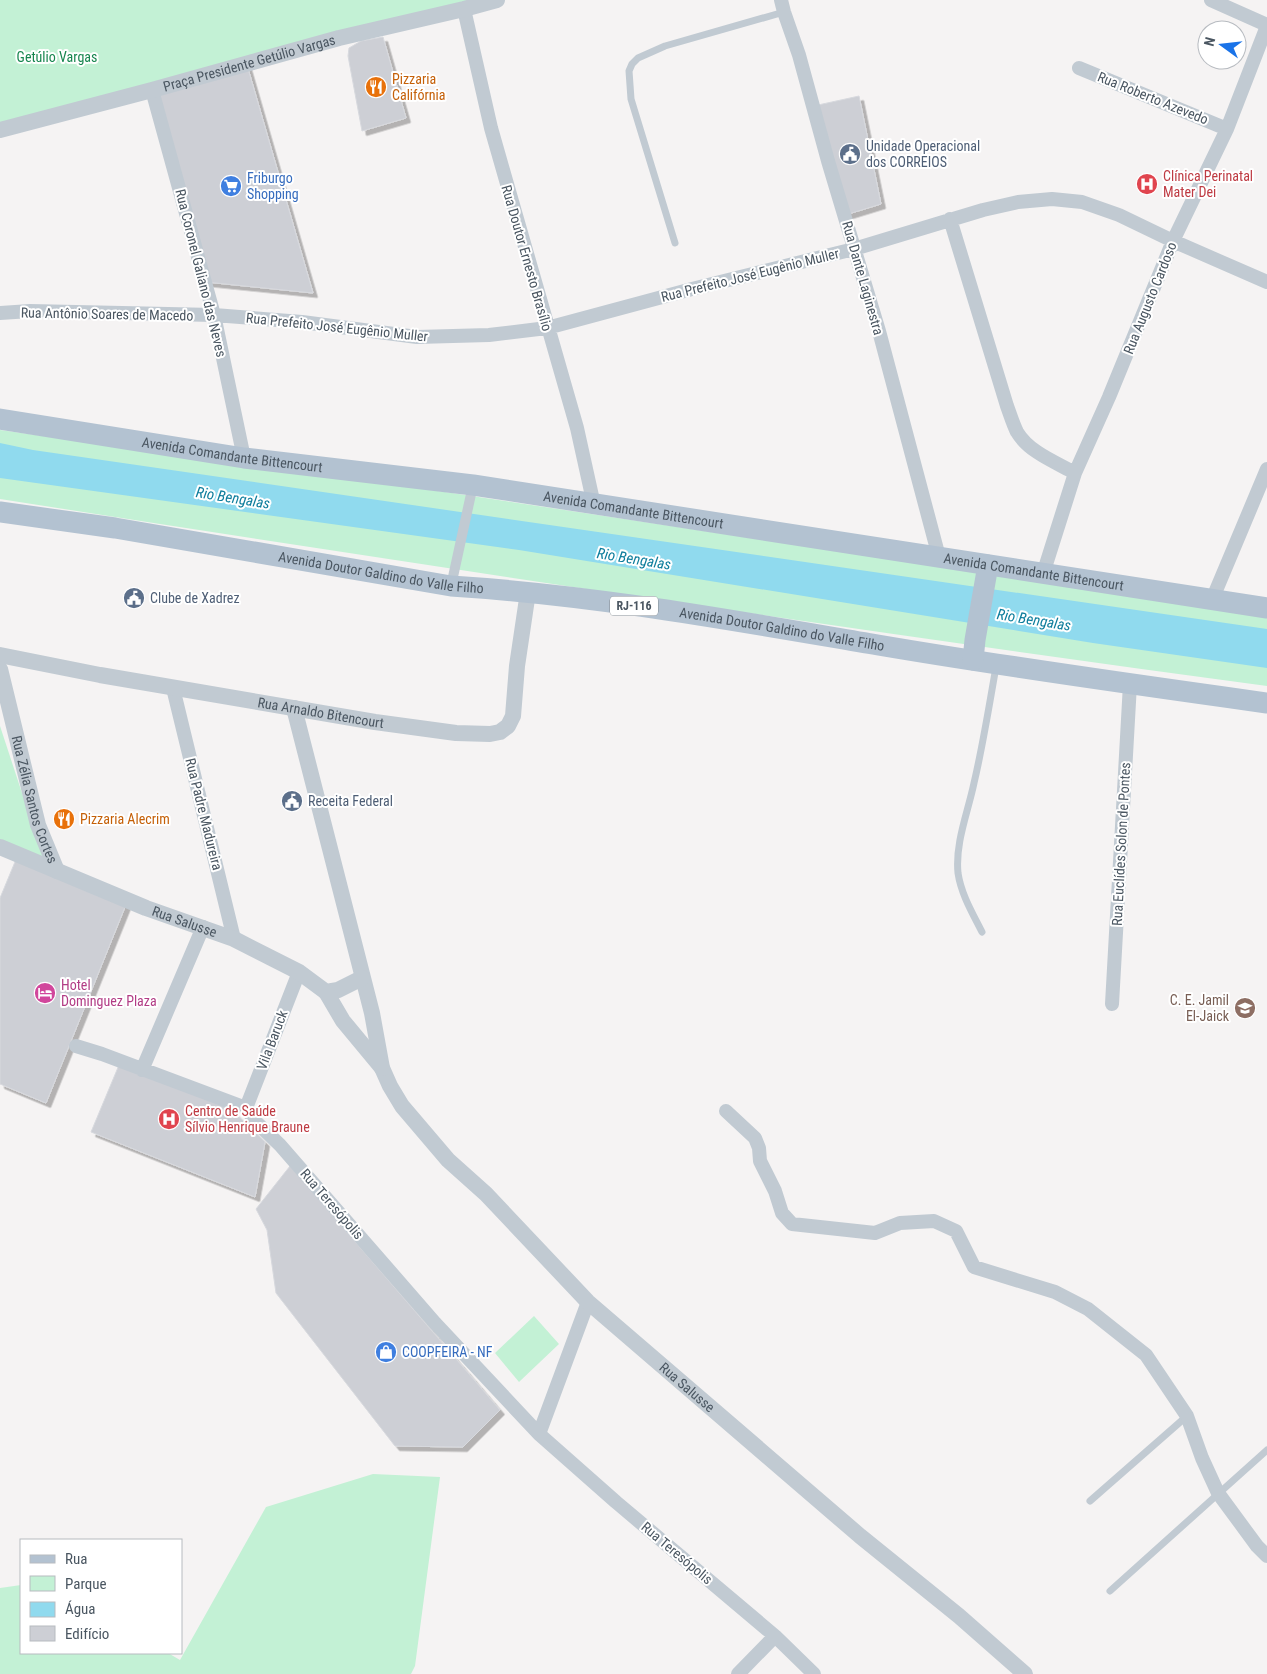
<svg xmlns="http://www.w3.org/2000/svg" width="1267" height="1674" viewBox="0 0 1267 1674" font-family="'Roboto Condensed',sans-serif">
	<defs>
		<filter id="shadow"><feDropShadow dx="4.5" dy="4.5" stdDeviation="0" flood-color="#0004"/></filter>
	</defs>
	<rect width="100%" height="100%" fill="#f5f3f3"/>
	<!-- green -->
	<path fill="#c3f1d5" d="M0 0H495L0 130Z
		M0 430 452 493 1267 616V686C844 629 422 565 0 499Z
		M0 726 44 860 0 842Z
		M534 1316 559 1344 519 1382 495 1353Z
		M373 1474 440 1477 415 1666 411 1674H0V1588L21 1585V1653H168L180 1660 266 1507Z"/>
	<!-- water -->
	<path fill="#90daee" d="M0 443 33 450 1267 629V668L1093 643 519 550 0 478Z"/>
	<!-- building -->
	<path fill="#cdcfd5" stroke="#d7d9de" filter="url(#shadow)" d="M383 37 406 118 362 131 348 56 349 48 361 41Z
		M247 65 313 293 206 282 152 90Z
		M859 96 881 204 845 215 818 105Z
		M17 857 127 902 46 1103 0 1084V898Z
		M119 1065 229 1107 265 1142 255 1197 91 1132Z
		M290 1166 500 1410 463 1447 395 1446 276 1293 267 1230 256 1209Z"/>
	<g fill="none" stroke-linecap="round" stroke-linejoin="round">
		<!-- service -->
		<path stroke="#c1cad2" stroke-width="7" d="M675 243 631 99 629 71 632 64 638 58 665 46 784 12
			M982 932C973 914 961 894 958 873 955 843 968 812 974 783 983 745 989 706 996 667
			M1090 1501 1187 1416
			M1110 1591 1267 1450"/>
		<!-- pedestrian -->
		<path stroke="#c1cad2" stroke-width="10" d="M451 586 473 485"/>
		<!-- minor -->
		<path stroke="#c1cad2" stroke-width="14" d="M781 0 784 12 799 55 828 161 879 331 939 557
			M1211 0 1267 25
			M464 9 491 128 577 428 594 505
			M1079 68 1227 129
			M152 90 214 315 244 458
			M950 219 1007 406C1010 414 1013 424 1017 432 1029 452 1055 462 1075 473
			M0 313 30 311 214 315 302 322 417 337 489 335 547 328 692 289 854 249 983 210 1018 202 1052 199 1082 202 1119 215 1173 241 1267 282
			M1043 574 1075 473 1109 397 1173 241 1227 129 1267 26
			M1212 600 1267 469
			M173 688 234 939
			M1112 1004 1130 684
			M76 1046 102 1054 246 1108 255 1121 280 1145 435 1323 539 1434
			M142 1070 203 927
			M246 1108 299 972
			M726 1111 755 1138 759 1148 760 1161 775 1191 782 1213 792 1224 875 1233 900 1223 934 1221 956 1231 974 1267 1055 1292 1088 1309 1146 1355 1187 1416 1202 1458 1218 1493 1257 1546 1267 1556
			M588 1302 539 1434 616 1502 775 1636 814 1674
			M738 1674 775 1636"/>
		<!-- tertiary -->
		<g stroke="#c1cad2" stroke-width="16">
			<path id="s1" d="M0 130 152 90 339 38 464 9 497 0"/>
			<path id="s2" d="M0 655 100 675 375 722 456 733 490 734 500 732 508 726 513 716 517 666 528 592"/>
			<path id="s3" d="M0 669 38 825 57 871"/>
			<path id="s4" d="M294 708 372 1013 382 1068 390 1086 402 1106 448 1160 486 1194 588 1302 860 1536 959 1616 1025 1674"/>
			<path id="s5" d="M0 847 146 908 234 939 299 972 326 992 338 990 362 978"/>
			<path d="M326 992 343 1021 382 1068"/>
		</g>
		<!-- primary -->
		<g stroke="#b3c2d1" stroke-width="21">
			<path id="s6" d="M0 419 244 458 473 485 1267 608"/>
			<path id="s7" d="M0 512 115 528 451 586C595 595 736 621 878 645 1007 667 1137 685 1267 703"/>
			<path d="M973 660 975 640 988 565"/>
		</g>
	</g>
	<!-- icons -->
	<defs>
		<g id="restaurant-disc" transform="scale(1.125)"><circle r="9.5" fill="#e8710a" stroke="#fff"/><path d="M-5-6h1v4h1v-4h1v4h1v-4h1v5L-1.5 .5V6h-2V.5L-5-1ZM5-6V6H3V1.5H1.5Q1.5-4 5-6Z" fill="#fff"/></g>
		<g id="civic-disc" transform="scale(1.125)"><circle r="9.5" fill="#5c6f8a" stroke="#fff"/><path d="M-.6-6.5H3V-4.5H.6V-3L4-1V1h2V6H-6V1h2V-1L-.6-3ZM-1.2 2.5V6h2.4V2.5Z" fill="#fff"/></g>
		<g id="hospital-disc" transform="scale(1.125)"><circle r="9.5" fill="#e0444e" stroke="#fff"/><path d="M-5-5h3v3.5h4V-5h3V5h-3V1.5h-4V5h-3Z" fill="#fff"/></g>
		<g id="supermarket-disc" transform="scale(1.125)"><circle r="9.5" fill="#3f7fe0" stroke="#fff"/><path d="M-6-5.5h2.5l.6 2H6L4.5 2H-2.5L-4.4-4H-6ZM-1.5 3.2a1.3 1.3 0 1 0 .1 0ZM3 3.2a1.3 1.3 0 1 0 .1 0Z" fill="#fff"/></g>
		<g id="hotel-disc" transform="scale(1.125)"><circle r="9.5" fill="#d1479c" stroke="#fff"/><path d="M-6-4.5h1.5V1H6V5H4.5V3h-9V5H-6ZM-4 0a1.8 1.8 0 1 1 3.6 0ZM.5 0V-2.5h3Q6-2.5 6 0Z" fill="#fff"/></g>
		<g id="school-disc" transform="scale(1.125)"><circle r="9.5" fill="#8d6e63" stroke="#fff"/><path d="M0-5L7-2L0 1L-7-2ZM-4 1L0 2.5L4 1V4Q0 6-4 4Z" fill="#fff"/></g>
		<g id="shop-disc" transform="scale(1.125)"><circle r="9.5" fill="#3f7fe0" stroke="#fff"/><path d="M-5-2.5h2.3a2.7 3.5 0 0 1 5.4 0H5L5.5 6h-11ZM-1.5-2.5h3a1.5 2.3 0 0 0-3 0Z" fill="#fff"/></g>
	</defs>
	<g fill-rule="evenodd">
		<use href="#restaurant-disc" x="376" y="87"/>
		<use href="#civic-disc" x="850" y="154"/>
		<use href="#hospital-disc" x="1147" y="184"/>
		<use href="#supermarket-disc" x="231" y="186"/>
		<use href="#civic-disc" x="134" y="598"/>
		<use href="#civic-disc" x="292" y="801"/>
		<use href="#restaurant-disc" x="64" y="819"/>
		<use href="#hotel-disc" x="45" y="993"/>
		<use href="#school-disc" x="1245" y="1008"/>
		<use href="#hospital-disc" x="169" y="1119"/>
		<use href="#shop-disc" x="386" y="1352"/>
	</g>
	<g text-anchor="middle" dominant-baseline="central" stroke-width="4" stroke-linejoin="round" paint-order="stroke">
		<!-- shield labels -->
		<rect fill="#fff" stroke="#808990" stroke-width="1" x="610" y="596.5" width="48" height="19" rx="4"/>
		<g font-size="12" font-weight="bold" fill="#4a5661">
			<text x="634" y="606">RJ-116</text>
		</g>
		<!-- park labels -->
		<g font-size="14" fill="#17864f" stroke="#fff">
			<text x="57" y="57">Getúlio Vargas</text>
		</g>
		<!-- street labels -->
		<g font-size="14" fill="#4a5661" stroke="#fff">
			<text stroke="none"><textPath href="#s1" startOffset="258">Praça Presidente Getúlio Vargas</textPath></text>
			<text transform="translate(1153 98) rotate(22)">Rua Roberto Azevedo</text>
			<text transform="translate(527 258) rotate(74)">Rua Doutor Ernesto Brasílio</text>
			<text transform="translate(201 273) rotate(76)">Rua Coronel Galiano das Neves</text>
			<text transform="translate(750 275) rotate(-14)">Rua Prefeito José Eugênio Muller</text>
			<text transform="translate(863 278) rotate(74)">Rua Dante Laginestra</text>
			<text transform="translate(1150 298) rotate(-68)">Rua Augusto Cardoso</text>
			<text transform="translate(107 314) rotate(1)">Rua Antônio Soares de Macedo</text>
			<text transform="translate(337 327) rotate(6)">Rua Prefeito José Eugênio Muller</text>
			<text stroke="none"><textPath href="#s6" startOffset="235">Avenida Comandante Bittencourt</textPath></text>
			<text stroke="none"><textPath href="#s6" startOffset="640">Avenida Comandante Bittencourt</textPath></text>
			<text stroke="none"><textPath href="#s7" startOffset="386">Avenida Doutor Galdino do Valle Filho</textPath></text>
			<text stroke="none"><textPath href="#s6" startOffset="1045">Avenida Comandante Bittencourt</textPath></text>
			<text stroke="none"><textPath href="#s7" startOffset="791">Avenida Doutor Galdino do Valle Filho</textPath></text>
			<text stroke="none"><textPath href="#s2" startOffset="326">Rua Arnaldo Bitencourt</textPath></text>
			<text stroke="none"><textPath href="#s3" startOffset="135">Rua Zélia Santos Cortes</textPath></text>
			<text transform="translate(204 814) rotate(76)">Rua Padre Madureira</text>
			<text transform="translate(1121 844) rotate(-87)">Rua Euclídes Solon de Pontes</text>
			<text stroke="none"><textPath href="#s5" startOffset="199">Rua Salusse</textPath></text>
			<text transform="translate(272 1040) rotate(-69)">Vila Baruck</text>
			<text transform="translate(332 1204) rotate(49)">Rua Teresópolis</text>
			<text stroke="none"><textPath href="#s4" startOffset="815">Rua Salusse</textPath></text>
			<text transform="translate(677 1553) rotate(40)">Rua Teresópolis</text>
		</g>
		<!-- food labels -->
		<g font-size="14" fill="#c56008" stroke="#fff" text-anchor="start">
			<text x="392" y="79">Pizzaria<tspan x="392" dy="16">Califórnia</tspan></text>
			<text x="80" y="819">Pizzaria Alecrim</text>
		</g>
		<!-- service labels -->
		<g font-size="14" fill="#4e5e75" stroke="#fff" text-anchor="start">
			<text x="866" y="146">Unidade Operacional<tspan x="866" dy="16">dos CORREIOS</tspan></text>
			<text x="150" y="598">Clube de Xadrez</text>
			<text x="308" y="801">Receita Federal</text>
		</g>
		<!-- health labels -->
		<g font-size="14" fill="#be3a42" stroke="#fff" text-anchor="start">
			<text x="1163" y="176">Clínica Perinatal<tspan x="1163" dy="16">Mater Dei</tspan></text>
			<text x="185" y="1111">Centro de Saúde<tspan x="185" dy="16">Sílvio Henrique Braune</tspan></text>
		</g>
		<!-- shop labels -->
		<g font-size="14" fill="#366cbe" stroke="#fff" text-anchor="start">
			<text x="247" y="178">Friburgo<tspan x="247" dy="16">Shopping</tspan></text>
			<text x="402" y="1352">COOPFEIRA - NF</text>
		</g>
		<!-- hotel labels -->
		<g font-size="14" fill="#b23c85" stroke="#fff" text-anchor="start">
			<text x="61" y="985">Hotel<tspan x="61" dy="16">Dominguez Plaza</tspan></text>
		</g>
		<!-- education labels -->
		<g font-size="14" fill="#785e54" stroke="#fff" text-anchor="end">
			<text x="1229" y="1000">C. E. Jamil<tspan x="1229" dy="16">El-Jaick</tspan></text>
		</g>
		<!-- water labels -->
		<g font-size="15" font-style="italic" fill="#0c7c9b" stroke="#fff">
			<text transform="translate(233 498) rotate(9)">Rio Bengalas</text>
			<text transform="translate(634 559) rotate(9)">Rio Bengalas</text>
			<text transform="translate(1034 620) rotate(9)">Rio Bengalas</text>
		</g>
	</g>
	<!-- legend -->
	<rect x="20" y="1539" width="162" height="115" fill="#ffffff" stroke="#b7bbc0"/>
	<rect x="30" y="1555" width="25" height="8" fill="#b3c2d1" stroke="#b7bbc0"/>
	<text x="65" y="1564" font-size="15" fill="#4a5661">Rua</text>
	<rect x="30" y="1576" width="25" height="15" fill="#c3f1d5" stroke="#b7bbc0"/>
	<text x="65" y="1589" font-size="15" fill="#4a5661">Parque</text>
	<rect x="30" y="1602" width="25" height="15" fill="#90daee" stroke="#b7bbc0"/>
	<text x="65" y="1614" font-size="15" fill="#4a5661">Água</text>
	<rect x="30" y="1626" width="25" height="15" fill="#cdcfd5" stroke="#b7bbc0"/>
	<text x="65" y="1639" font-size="15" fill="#4a5661">Edifício</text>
	<!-- north arrow -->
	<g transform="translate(1222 45) rotate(285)"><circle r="24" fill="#ffffff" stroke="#b7bbc0"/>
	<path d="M0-4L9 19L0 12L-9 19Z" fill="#1a73e8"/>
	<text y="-8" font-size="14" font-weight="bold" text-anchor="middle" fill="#4a5661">N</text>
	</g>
</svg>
